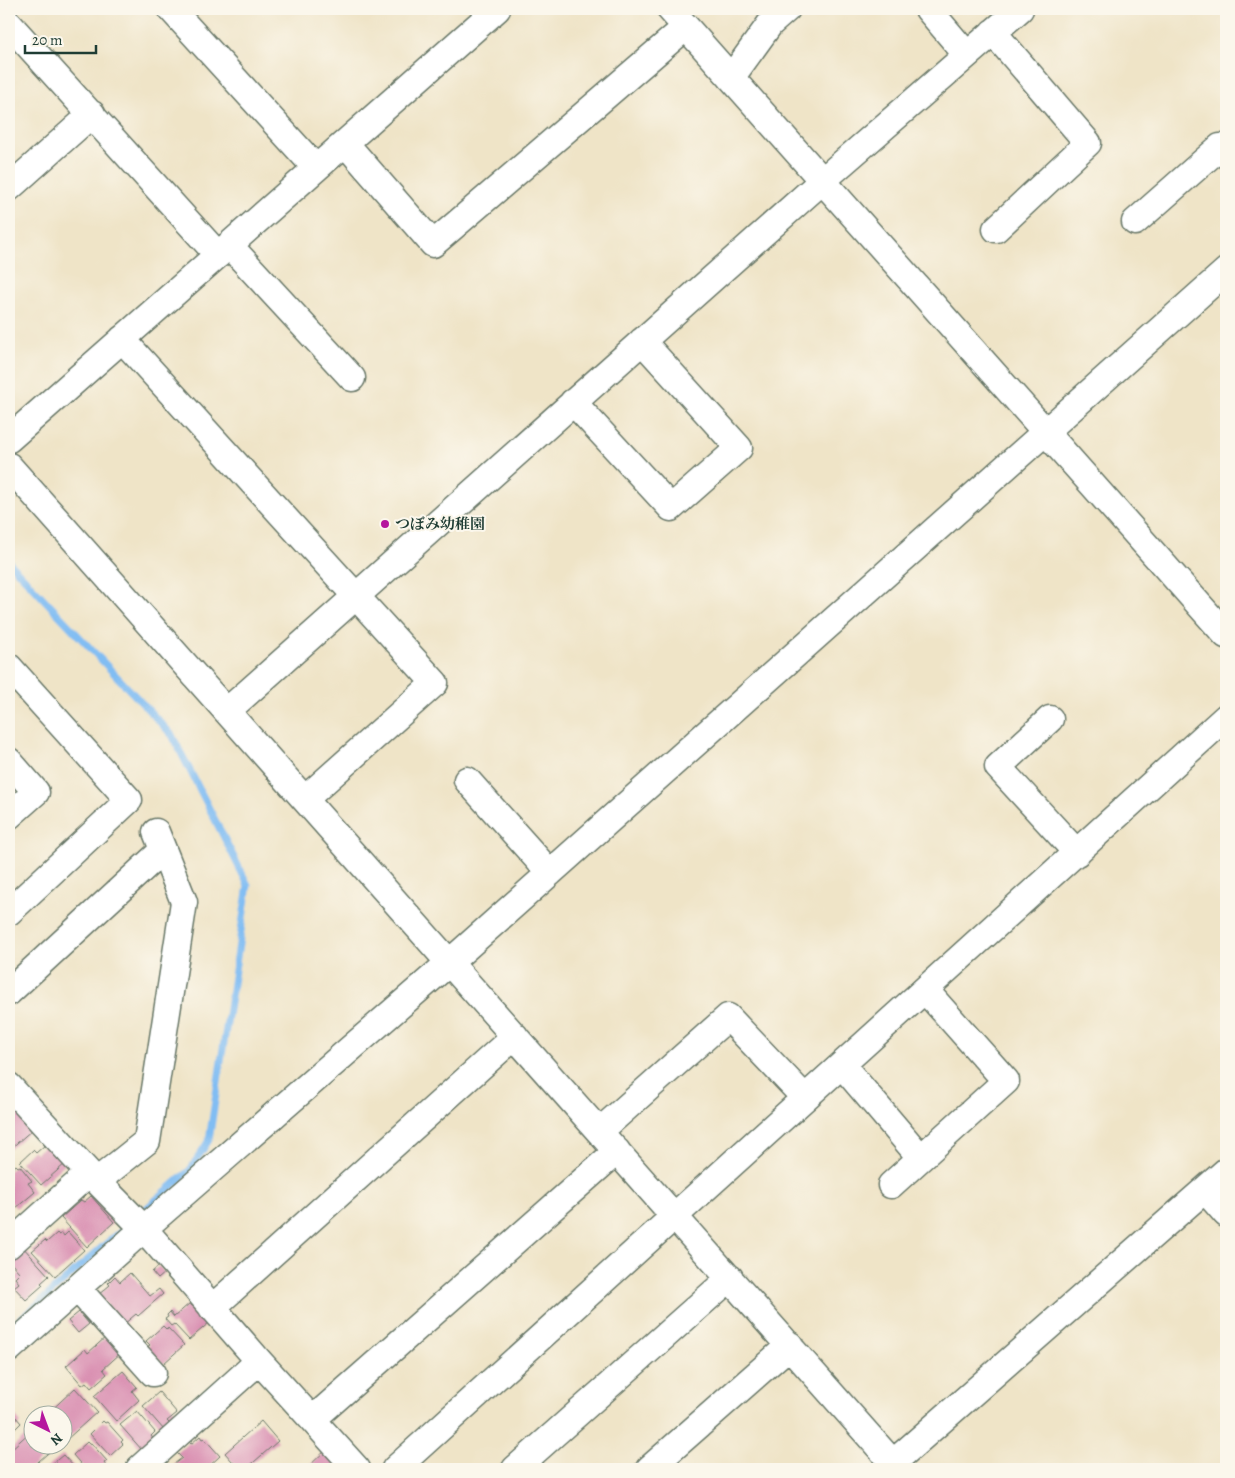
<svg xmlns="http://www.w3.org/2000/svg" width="1235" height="1478" viewBox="0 0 1235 1478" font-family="Alegreya,'Noto Serif JP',serif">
	<rect width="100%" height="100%" fill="#fbf7ec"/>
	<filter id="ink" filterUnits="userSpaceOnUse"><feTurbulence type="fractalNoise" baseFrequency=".02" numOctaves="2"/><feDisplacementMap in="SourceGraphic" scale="10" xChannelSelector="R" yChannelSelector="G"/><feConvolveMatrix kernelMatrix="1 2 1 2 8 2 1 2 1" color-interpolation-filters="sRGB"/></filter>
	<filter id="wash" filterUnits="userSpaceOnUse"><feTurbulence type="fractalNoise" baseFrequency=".0096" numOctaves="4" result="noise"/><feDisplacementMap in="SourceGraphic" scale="20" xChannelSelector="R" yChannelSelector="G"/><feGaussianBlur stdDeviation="1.12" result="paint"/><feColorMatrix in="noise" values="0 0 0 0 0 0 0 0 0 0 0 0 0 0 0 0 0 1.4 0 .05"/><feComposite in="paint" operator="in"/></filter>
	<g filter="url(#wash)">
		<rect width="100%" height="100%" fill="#efe4c7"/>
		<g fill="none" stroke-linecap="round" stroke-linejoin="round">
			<!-- stream -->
			<path stroke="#81bdf3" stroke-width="7" d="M9 562 172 735 248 885 209 1140 190 1170 9 1329"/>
		</g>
		<g id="blocks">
			<!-- building -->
			<path fill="#d98eb1" d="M9 1101 33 1129 9 1150Z
				M45 1145 66 1163 41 1185 20 1162 33 1150 36 1153Z
				M16 1165 18 1167 20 1166 32 1181 28 1183 35 1192 16 1208 9 1200V1171Z
				M91 1196 114 1222 87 1247 61 1218 81 1200 84 1202Z
				M68 1232 84 1250 55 1276 32 1251 45 1240 47 1242 57 1233 59 1235 62 1233 64 1236Z
				M22 1246 49 1276 41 1283 43 1285 26 1300 14 1287 19 1283 15 1278 20 1273 9 1261V1259Z
				M159 1266 165 1273 158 1279 152 1272Z
				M130 1273 150 1296 159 1289 163 1294 138 1316 136 1314 124 1324 98 1295 110 1285 108 1283 115 1276 120 1282Z
				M190 1303 192 1306 195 1304 210 1322 189 1340 174 1324 171 1326 165 1319 168 1317 167 1315 170 1312 174 1317Z
				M79 1312 89 1324 78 1333 68 1321Z
				M163 1326 167 1330 168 1328 184 1345 163 1364 147 1347 150 1345 146 1341Z
				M107 1336 122 1352 103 1369 107 1374 91 1388 86 1382 82 1385 66 1366 85 1349 88 1353Z
				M123 1371 137 1387 132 1391 139 1400 116 1421 94 1396Z
				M75 1388 97 1412 66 1440 62 1436V1416H45Z
				M159 1392 177 1413 167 1421 170 1424 164 1430 143 1406Z
				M9 1409 21 1423 9 1435Z
				M137 1411 155 1432 151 1436 154 1440 142 1450 120 1425Z
				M103 1421 105 1423 107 1422 123 1440 121 1442 123 1444 110 1456 90 1434Z
				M261 1421 278 1441 246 1469H239L225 1453Z
				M32 1430V1446H56L30 1469H17L9 1461V1451Z
				M200 1436 202 1439 204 1438 220 1456 206 1469H179L174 1464 182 1458 177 1453 189 1442 191 1444Z
				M87 1442 89 1444 91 1443 107 1461 104 1463 106 1466 102 1469H85L73 1455Z
				M328 1448 346 1469H308L307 1468Z
				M63 1455 76 1469H46Z"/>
		</g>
	</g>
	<g filter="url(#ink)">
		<use href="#blocks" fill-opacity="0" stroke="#687767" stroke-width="1"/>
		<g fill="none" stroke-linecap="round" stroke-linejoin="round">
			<!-- minor casing -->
			<g stroke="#687767" stroke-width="29">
				<path id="minor" d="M171 9 316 168
					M670 9 1226 635
					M928 9 967 55
					M9 24 218 255
					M993 32 1088 143 996 229
					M731 78 770 24 787 9
					M345 143 433 244 686 27
					M9 188 92 114
					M1135 222 1220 147 1226 155
					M229 245 352 378
					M122 339 435 683 305 799
					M573 402 671 508 739 448 642 341
					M9 439 497 9
					M9 466 893 1463
					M9 667 129 800 9 912
					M227 711 822 181 1020 9
					M1050 719 998 767 1077 853
					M9 761 36 792 9 816
					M467 780 550 873
					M9 992 163 850
					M842 1065 921 1158
					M9 1086 89 1173 144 1229 259 1361 357 1469
					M600 1131 728 1017 805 1098
					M97 1181 147 1141 184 902 156 832
					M891 1185 1006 1081 925 990
					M1205 1190 1226 1214
					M9 1245 89 1173
					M77 1288 153 1373
					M212 1308 515 1036
					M9 1349 149 1224 450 962 1226 271
					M313 1419 617 1151
					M139 1469 259 1361
					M395 1469 1226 717
					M515 1469 730 1278
					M649 1469 790 1345
					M886 1469 1226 1171"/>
			</g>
			<!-- minor -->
			<use href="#minor" stroke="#fff" stroke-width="26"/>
		</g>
	</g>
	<!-- markers -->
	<circle fill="#b5179e" stroke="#fbf7ec" stroke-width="2" cx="385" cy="524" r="5"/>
	<g text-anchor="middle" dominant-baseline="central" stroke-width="4" stroke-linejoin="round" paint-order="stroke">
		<!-- poi labels -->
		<g font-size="15" font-weight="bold" fill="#1f3d34" stroke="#fbf7ec" text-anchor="start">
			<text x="395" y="524">つぼみ幼稚園</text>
		</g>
	</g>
	<!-- margin -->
	<rect width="1235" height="1478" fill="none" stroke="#fbf7ec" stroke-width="30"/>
	<!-- north arrow -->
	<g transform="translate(48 1430) rotate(138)"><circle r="24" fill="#fbf7ec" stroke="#a3ada2"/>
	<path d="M0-4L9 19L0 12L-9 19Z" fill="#b5179e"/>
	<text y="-8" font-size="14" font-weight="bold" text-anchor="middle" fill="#1f3d34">N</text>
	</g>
	<!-- scale -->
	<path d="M25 45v8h71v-8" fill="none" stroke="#1f3d34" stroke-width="2.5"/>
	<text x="32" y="45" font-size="15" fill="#1f3d34" stroke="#fbf7ec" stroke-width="4" paint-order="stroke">20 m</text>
</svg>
